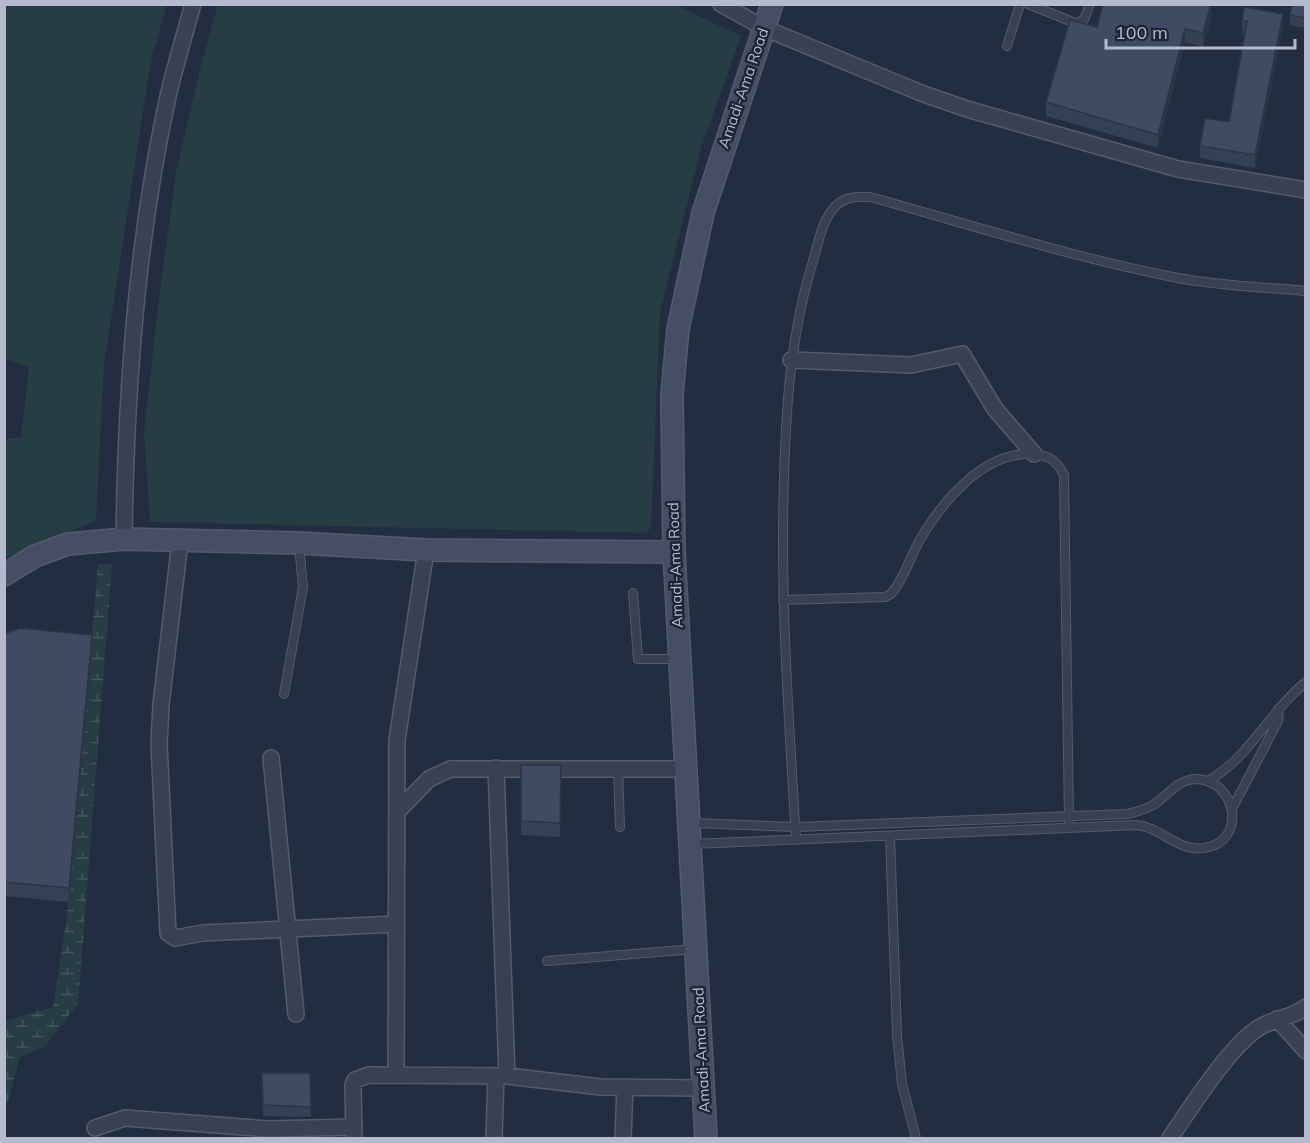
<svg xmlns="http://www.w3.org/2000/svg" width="1310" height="1143" viewBox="0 0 1310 1143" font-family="Mulish,sans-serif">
	<defs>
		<pattern id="wetland-marsh" width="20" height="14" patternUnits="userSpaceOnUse" patternTransform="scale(1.5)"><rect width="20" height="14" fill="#263d43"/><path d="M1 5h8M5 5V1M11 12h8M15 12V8" fill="none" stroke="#43575d"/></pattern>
	</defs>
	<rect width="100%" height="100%" fill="#232d42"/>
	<!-- grass -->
	<path fill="#263d43" d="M5 5H167L151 60 104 365 96 521 5 558V439L21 437 29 367 5 359Z
		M218 5H676L741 36 701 148 660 312 651 528 645 533 150 522 144 433 157 315 176 172 201 65Z"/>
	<!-- wetland -->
	<path fill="url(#wetland-marsh)" d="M98 564 112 565 78 1004 45 1046 20 1057 5 1112V1021L53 1007 69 902Z"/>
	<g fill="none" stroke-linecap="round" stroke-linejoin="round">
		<!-- lane casing -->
		<g stroke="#535b6c" stroke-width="10">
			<path id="lane" d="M1028 4 1075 23 1084 20 1090 4
				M1007 46 1020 4
				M633 593 638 659H678
				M783 600 885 597 891 594C905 578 910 556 921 538 943 501 982 454 1028 454 1047 454 1056 459 1064 475L1069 821
				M284 694 303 587 299 545
				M618 769 620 827
				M1208 781C1249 758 1270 711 1306 682
				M1232 809 1278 721 1279 708
				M890 836 897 1035 902 1084 916 1138
				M796 840C789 720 780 599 784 478 786 405 791 334 812 264 818 246 821 223 833 209 842 197 856 196 870 197 972 225 1074 258 1178 278 1220 286 1263 287 1306 291
				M691 844 1136 825C1162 827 1177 852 1204 848 1248 842 1237 779 1195 779 1176 780 1168 796 1153 805 1145 810 1136 812 1127 814L796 827 692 823
				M547 961 695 949"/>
		</g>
		<!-- street casing -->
		<g stroke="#535b6c" stroke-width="18">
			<path id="street" d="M721 4 764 28 921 93 967 109 1178 169 1306 190
				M791 360 911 365 962 354 995 409 1034 454
				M124 539C126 392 136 246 167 101 174 69 184 37 193 4
				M180 541 161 705 159 744 168 933 175 938 203 933 396 924
				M271 758 296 1014
				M496 768 507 1076
				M397 812 429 779 450 769H685
				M1277 1019 1306 1051
				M396 1075 397 740 426 550
				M95 1128 125 1118 268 1129 354 1127
				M354 1138 353 1085 355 1080 369 1075 507 1076 601 1087 704 1088
				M494 1138 496 1076
				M623 1138 625 1087
				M1170 1138C1190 1109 1230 1045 1260 1027 1275 1018 1292 1018 1306 1007"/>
		</g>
		<!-- secondary casing -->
		<g stroke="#535b6c" stroke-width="24">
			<path id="secondary" d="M4 575 35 556 68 544 124 539 298 543 426 550 674 552
				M706 1138 674 552 672 394 678 329 703 213 772 4"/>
		</g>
		<!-- lane -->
		<use href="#lane" stroke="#384052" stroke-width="8"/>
		<!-- street -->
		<use href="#street" stroke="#384052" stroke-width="15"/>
		<!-- secondary -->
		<use href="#secondary" stroke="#464e65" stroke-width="21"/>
	</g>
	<!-- wall -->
	<path fill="#364054" d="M1305 4V28L1290 25V15Z
		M1212 16 1203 47 1185 42 1158 148 1046 116V102L1097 27Z
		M1242 20 1283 27 1255 168 1200 158V146L1229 122 1245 33H1242Z
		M4 634 92 649 69 902 4 896Z
		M521 765H561L560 837 521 835Z
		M262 1073H310L311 1117 263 1116Z"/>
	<!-- shaded-wall -->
	<path fill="#2c3445" d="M1212 4V16L1203 47V33Z
		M1283 14V27L1255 168V155Z
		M1185 29V42L1158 148V135Z
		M92 635V649L69 902V888Z"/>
	<!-- building -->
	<path fill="#3f4b62" stroke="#2c3445" stroke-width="1.5" d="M1103 4H1211L1203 33 1185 29 1158 135 1046 102 1070 20 1097 27Z
		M1292 4H1305V18L1290 15Z
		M1244 7 1283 14 1255 155 1200 146 1205 118 1229 122 1247 21 1242 20Z
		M20 628 92 635 69 888 4 882V634Z
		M521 765H561L560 823 521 821Z
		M262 1073H310L311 1107 263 1105Z"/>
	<g text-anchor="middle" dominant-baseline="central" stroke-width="5" stroke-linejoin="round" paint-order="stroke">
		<!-- street labels -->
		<g font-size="15" fill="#b5bbcc" stroke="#1d2537">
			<text transform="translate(743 88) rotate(-71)">Amadi-Ama Road</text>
			<text transform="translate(675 565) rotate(-92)">Amadi-Ama Road</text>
			<text transform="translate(701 1050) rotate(-93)">Amadi-Ama Road</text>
		</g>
	</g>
	<!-- border -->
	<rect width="1310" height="1143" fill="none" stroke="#b5bbcc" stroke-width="12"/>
	<!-- scale -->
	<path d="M1106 39v9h189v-9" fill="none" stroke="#b5bbcc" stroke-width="3"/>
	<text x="1115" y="39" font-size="18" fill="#b5bbcc" stroke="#1d2537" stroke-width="4.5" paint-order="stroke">100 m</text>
</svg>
